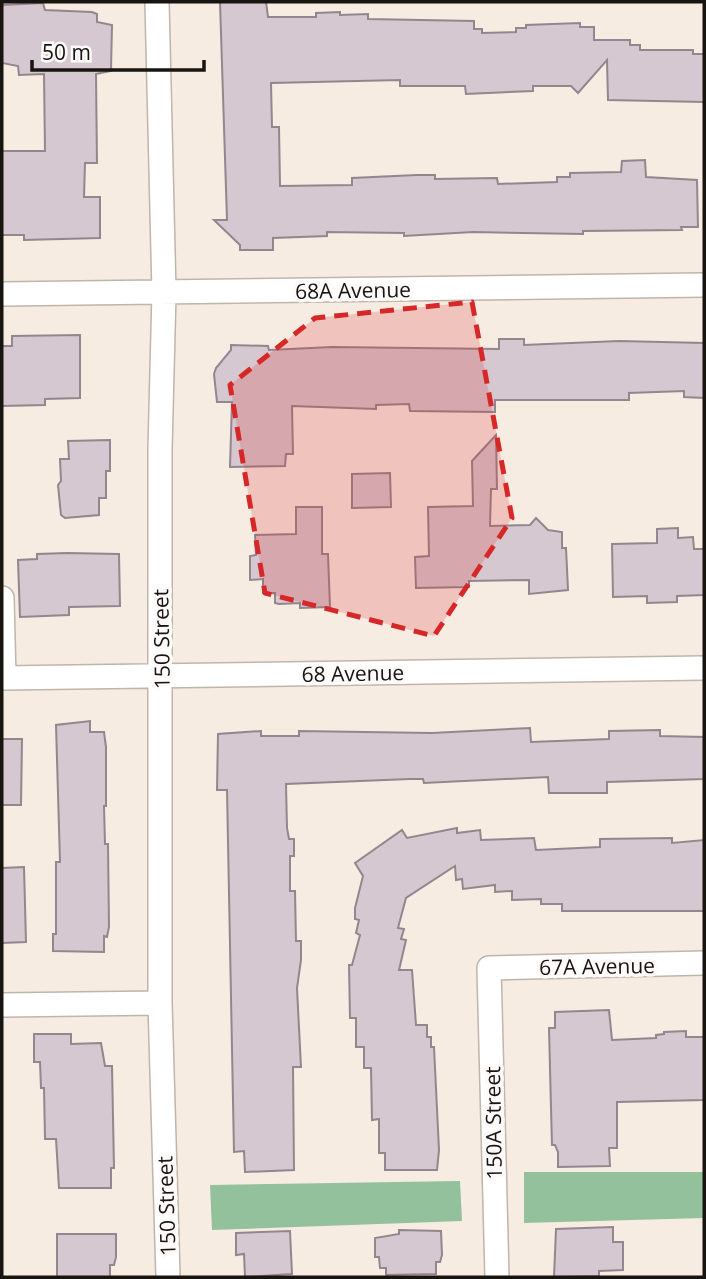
<svg xmlns="http://www.w3.org/2000/svg" width="706" height="1279" viewBox="0 0 706 1279" font-family="'Open Sans',sans-serif">
	<rect width="100%" height="100%" fill="#f7ece2"/>
	<!-- forest -->
	<path fill="#93c19b" d="M524 1172H704V1218L524 1223Z
		M460 1181 462 1221 212 1230 210 1185Z"/>
	<!-- building -->
	<path fill="#d6c8d0" stroke="#93868d" stroke-width="2" d="M220 2H266L268 17H316V13L340 12V15L368 14V19L474 21V29H482V33L516 32V28H526V25L580 23V27H594V40H630V45H640V50H693V54H704V102L608 100 607 60 578 93 571 86H533V91L466 94 465 86H400V80L271 83 272 127H279L280 186 352 185V178L417 175H435V179L497 178 498 184 557 182V177H570V173L621 172 622 161 645 160 646 177 697 180 698 227H681L682 230 583 231V234L473 232 404 236V233L327 232V236L273 238V250H240V245L214 220H227Z
		M43 3 45 10 92 12 97 14V22L112 25 111 71 96 74 97 163H85L84 197H100V238L24 240V235H2V151H45L44 74 19 75 18 66 2 63V5Z
		M80 335V398L45 399V405L2 406V346H12V336Z
		M499 339H524V345L619 341 704 343V398L684 397V391L629 393V400H495V412L410 411 409 404 376 405V409L292 406 293 454H286L285 466 230 467 232 402H217L214 374 216 368 231 350V345L268 346 269 350 332 347 499 349Z
		M496 435 497 489H491L490 526 530 525 536 518 548 530 562 532V548H566L568 590 529 594V580L469 581V587L416 588 415 557 429 556 428 507 473 506 472 461Z
		M110 440V471H106V498H99V515L65 518 61 515 58 485 61 481 60 459H69L68 441Z
		M390 473 391 507 352 508V474Z
		M296 507H322V554H328L330 607 300 608V603L279 604 275 603V593H263V579L250 580V556L256 555 255 535 296 534Z
		M678 528V538L693 537 694 549H704V595L677 596V602L647 603V596L613 597 612 544 657 543V529Z
		M67 553 119 554 120 606 69 607V615L20 617 18 560 37 559V554Z
		M90 721V732H104L106 747V806H104L105 844H108L109 927 107 937 104 936V952L53 951V934H56V862H60L56 725Z
		M530 728 531 742 609 739V731L660 730V736L704 737V779L607 782V793H549L548 777 424 783 423 779H410L286 784 287 828 289 839H294V856H290V891H295L296 941H301V960L297 988 301 1067H293L294 1170 245 1172 244 1151 234 1152 227 790H217L218 734 261 731V736H299V731L432 733Z
		M2 739H22L21 805H2Z
		M457 828V833L480 830 481 840 534 838 536 850 600 847V839L672 838V843L704 840V911H562V904H541V899L512 900V891L495 892V885L463 889 462 879 456 880 455 866 406 898 398 928 404 929 401 939 406 940 399 970H412L416 1025H427V1037H431V1047H434L439 1150 437 1170H385V1153H379V1119L372 1120 371 1068H364V1047H356V1018H350L349 965H352L360 935 356 933 359 920 355 919V908L363 876 355 863 402 830 407 838Z
		M24 867 26 942 2 943V868Z
		M609 1010 612 1040 656 1038V1035L664 1034V1032L686 1031V1037H704V1100L617 1102V1148H609L610 1166 558 1167V1152L555 1145H552L551 1108 549 1028H555V1012Z
		M34 1034H71V1044L101 1043 105 1066H112L114 1168H111V1188H59L56 1139H45L44 1088H41L40 1062H34Z
		M613 1227V1242H623V1270L599 1271V1276L554 1277 556 1229Z
		M399 1230 441 1231 442 1255 440 1262H436V1274L386 1275V1268H380L379 1257H375V1238L399 1234Z
		M290 1231 292 1274 245 1277 244 1254 236 1255V1233Z
		M57 1234H116V1257L114 1265H110V1277H57Z"/>
	<g fill="none" stroke-linecap="round" stroke-linejoin="round">
		<!-- minor casing -->
		<g stroke="#bfb5aa" stroke-width="26">
			<path id="minor" d="M157 2 164 293 160 449V1003L168 1277
				M2 294 704 285
				M2 598 4 678
				M2 678 704 668
				M2 1005 160 1003
				M497 1277 489 968 704 963"/>
		</g>
		<!-- minor -->
		<use href="#minor" stroke="#fff" stroke-width="23"/>
	</g>
	<!-- marked area -->
	<path fill="#d62828" fill-opacity="0.2" stroke="#d62828" stroke-width="5" stroke-dasharray="14 9" stroke-linejoin="round" d="M472 302 512 518 434 636 265 593 230 385 315 318Z"/>
	<g text-anchor="middle" dominant-baseline="central" stroke-width="7" stroke-linejoin="round" paint-order="stroke">
		<!-- street labels -->
		<g font-size="21" fill="#181410" stroke="#fdfbf9">
			<text transform="translate(353 290) rotate(-1)">68A Avenue</text>
			<text transform="translate(161 639) rotate(-91)">150 Street</text>
			<text transform="translate(353 673) rotate(-1)">68 Avenue</text>
			<text transform="translate(597 966) rotate(-1)">67A Avenue</text>
			<text transform="translate(493 1123) rotate(-91)">150A Street</text>
			<text transform="translate(166 1206) rotate(-92)">150 Street</text>
		</g>
	</g>
	<!-- border -->
	<rect width="706" height="1279" fill="none" stroke="#181410" stroke-width="7"/>
	<!-- scale -->
	<path d="M32 60v10h172v-10" fill="none" stroke="#181410" stroke-width="3.5"/>
	<text x="42" y="60" font-size="21" fill="#181410" stroke="#fdfbf9" stroke-width="5" paint-order="stroke">50 m</text>
</svg>
